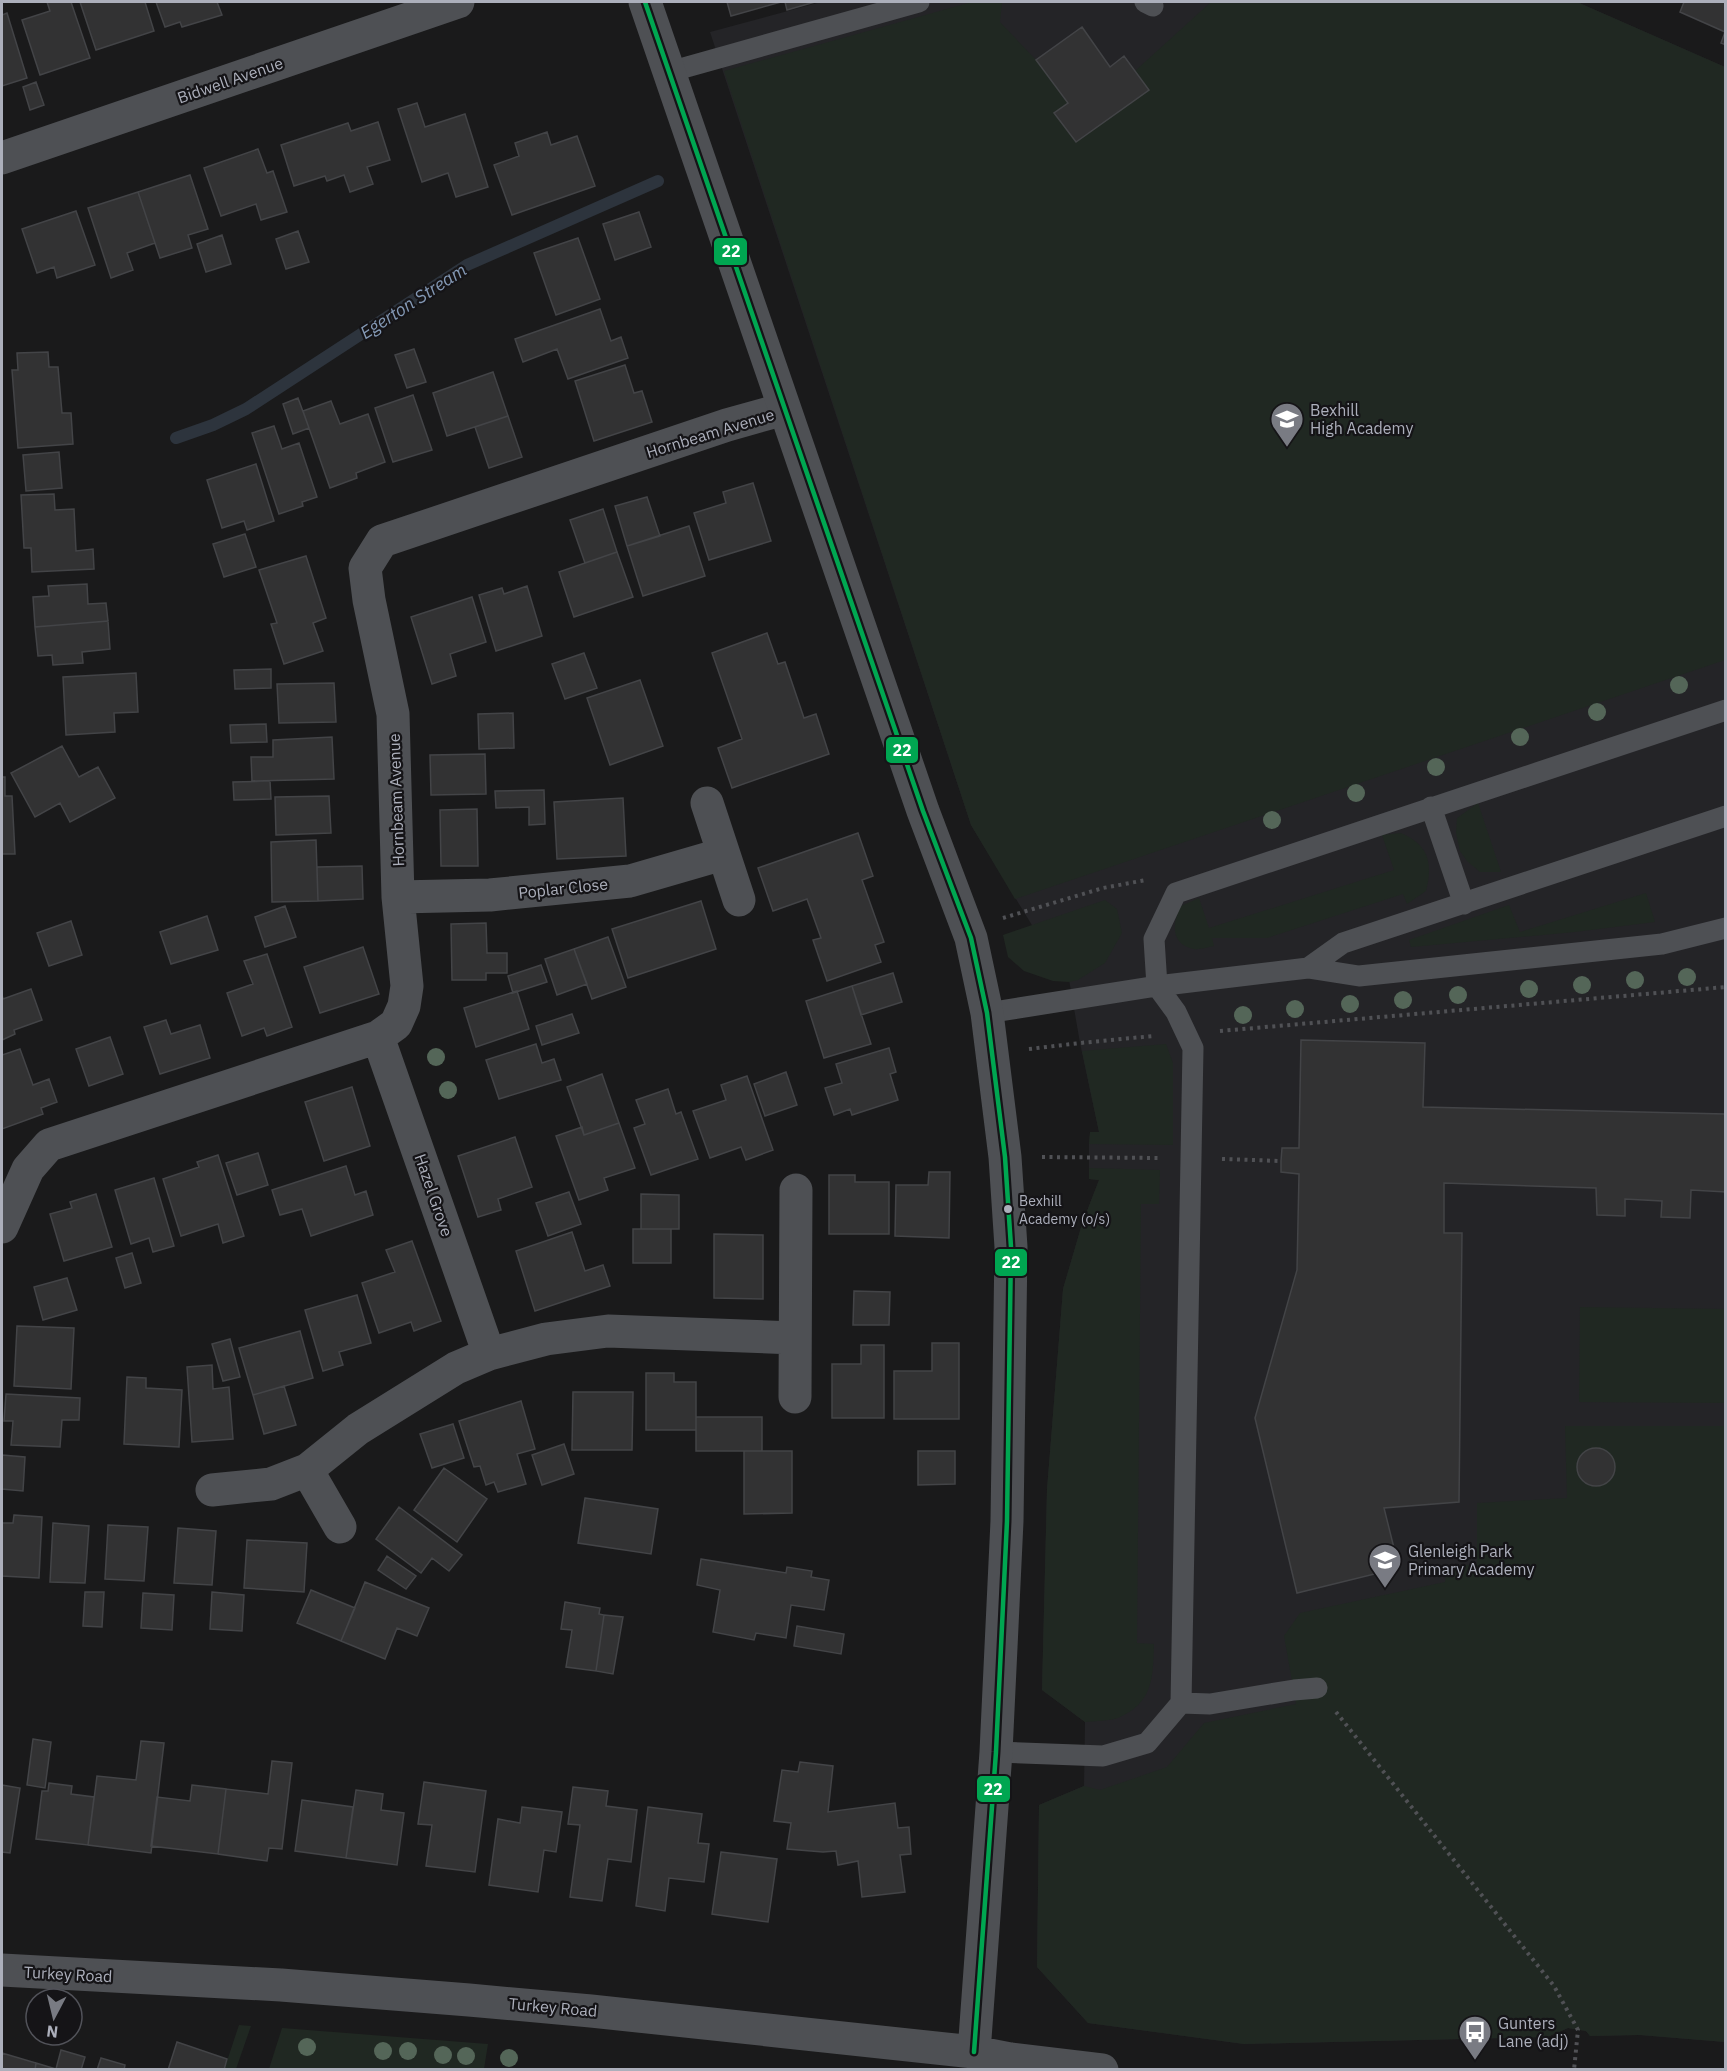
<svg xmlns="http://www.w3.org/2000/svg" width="1727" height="2071" viewBox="0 0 1727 2071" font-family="'IBM Plex Sans',sans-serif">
	<rect width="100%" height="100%" fill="#1a1a1b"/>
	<!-- built -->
	<path fill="#242427" d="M821 2H1577L1725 67V2042L1640 2035 1590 2036 1586 2031 1568 2028 1547 2037 1244 2044 1088 2023 1037 1967 1039 1805 1084 1786 1085 1722 1042 1690 1047 1489 1063 1289 1082 1224 1099 1180 1089 1179V1144L1090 1132H1099L1080 1043 1067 968 1055 963 971 825 710 32Z"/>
	<!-- green -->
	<path fill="#202822" d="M972 2H1002L1000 22 1036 60 1068 103 1054 113 1076 142 1148 89 1135 71 1211 2H1577L1725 67V660L1015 899 971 825 724 71Z
		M1478 803 1501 872H1480L1467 861 1460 851 1456 833 1457 818Z
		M1401 833C1429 845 1433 863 1426 891L1407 904 1403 894 1267 938H1212L1214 946C1208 947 1200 950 1194 949 1170 944 1172 923 1181 906L1199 898 1209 928 1394 870 1382 835Z
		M1646 893 1655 922 1575 932 1411 947 1409 940 1509 905 1520 932Z
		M1105 900 1117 909 1122 933 1105 963 1078 980 1069 982 1053 981 1024 971 1008 957 1003 935Z
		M1166 1044 1173 1063V1145L1089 1144 1090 1132H1099L1082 1051Z
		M1089 1168 1160 1170 1159 1204H1141L1137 1643 1154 1644C1153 1678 1153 1703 1118 1718 1109 1721 1095 1721 1085 1722L1042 1690 1047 1489 1063 1289 1082 1224 1099 1180 1089 1179Z
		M1580 1307 1725 1309V1403L1579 1402Z
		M1565 1426H1725V2042L1640 2035 1590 2036 1586 2031 1568 2028 1547 2037 1244 2044 1088 2023 1037 1967 1039 1805 1084 1786 1100 1790 1167 1767 1204 1723 1296 1704 1284 1636 1300 1613 1445 1582 1447 1567 1477 1564V1503L1567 1498Z
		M239 2025 251 2026 236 2069 224 2070Z
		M282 2028 488 2044 484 2069H269Z"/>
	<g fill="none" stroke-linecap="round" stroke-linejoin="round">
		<!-- stream -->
		<path stroke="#2d343d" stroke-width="12" d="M176 438 213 425 246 409 467 265 658 181"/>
	</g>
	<!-- building -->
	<path fill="#323233" stroke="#434447" stroke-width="1.5" d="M47 2H71L90 58 40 75 22 20 50 11Z
		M80 2H145L154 31 96 50Z
		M156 2H217L222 15 182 27 180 22 165 27Z
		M727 2H781L731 16Z
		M785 2H815L787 10Z
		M1684 2H1726V45L1721 43 1725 32 1680 12Z
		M7 13 27 78 2 86V15Z
		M1082 27 1110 67 1124 56 1149 90 1076 142 1054 113 1068 103 1036 60Z
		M36 82 44 105 30 110 23 87Z
		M417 103 425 127 465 114 488 187 456 197 448 173 422 182 398 109Z
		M378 122 390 160 367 167 373 184 350 192 344 175 327 181 325 176 294 186 281 145 348 123 351 131Z
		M547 132 551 145 577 136 595 186 512 215 494 165 519 156 515 143Z
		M258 149 267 173 273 171 287 212 261 220 256 204 221 216 204 168Z
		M190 175 208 229 188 235 192 248 160 258 138 192Z
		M138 192 155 243 127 253 133 270 111 278 88 208Z
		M76 211 95 265 57 278 54 267 37 273 22 229Z
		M639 212 651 247 615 260 603 224Z
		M298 231 309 262 286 269 276 239Z
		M222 235 231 264 206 272 197 244Z
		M578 238 600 299 556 315 534 253Z
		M600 309 611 341 621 337 628 358 568 379 557 349 523 362 515 339Z
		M414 349 426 382 407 388 395 355Z
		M48 352 49 367H58L62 413H71L73 444 18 448 12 370H18L17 353Z
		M625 365 634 393 642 391 652 422 594 441 575 381Z
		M493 372 508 416 447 436 433 393Z
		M413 395 432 450 393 462 375 408Z
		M298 398 309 428 293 434 283 404Z
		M331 401 340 424 368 414 385 462 356 473 357 478 330 488 303 411Z
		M508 416 522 457 489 468 475 427Z
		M274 426 282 449 299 443 317 497 302 502 303 506 279 514 252 433Z
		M59 452 62 488 26 491 23 455Z
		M256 464 274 521 247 530 244 521 222 528 207 480Z
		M753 483 771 541 709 560 694 513 726 503 723 492Z
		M54 494 55 510 74 509 76 551 93 549 94 569 32 572 31 548H24L21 495Z
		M647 497 660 536 627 546 615 506Z
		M603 509 617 552 585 563 570 520Z
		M689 526 705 576 643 596 627 546Z
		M245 534 256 567 224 577 213 544Z
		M617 552 633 597 574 617 559 572Z
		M306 556 326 618 313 623 323 651 284 664 271 624 277 623 259 570Z
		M87 584 88 604 106 603 108 621 35 627 33 597 49 596 48 586Z
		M527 586 542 636 496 651 479 595 502 588 504 594Z
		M472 597 486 642 450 654 456 676 432 684 411 617Z
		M108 621 110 649 82 652 83 663 53 665 52 655 38 656 35 627Z
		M767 633 778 664 785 662 804 718 816 714 829 754 732 788 718 748 742 739 712 653Z
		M584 653 597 688 565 699 552 664Z
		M271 669V688L235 689 234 670Z
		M136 673 138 712 114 713 115 732 66 735 63 677Z
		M640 680 663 746 610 765 587 698Z
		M334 683 336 722 279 723 277 684Z
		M513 713 514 748 479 749 478 714Z
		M266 724 267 742 231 743 230 725Z
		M332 737 334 779 252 781 251 757H273V740Z
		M62 746 79 777 98 767 115 798 70 822 60 803 35 817 11 773Z
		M485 754 486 794 431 795 430 755Z
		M2 777H5V796H12L15 854H2Z
		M270 781 271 799 234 800 233 782Z
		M544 790 545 824 529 825V807L496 808 495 791Z
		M329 796 331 833 276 835 275 797Z
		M623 798 626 856 557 859 554 802Z
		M477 809 478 866H441L440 810Z
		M858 833 873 876 862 880 884 942 875 945 881 962 827 981 813 940 821 938 807 899 773 911 758 868Z
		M316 840 318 901 272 902 271 842Z
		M362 866 363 899 318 901 317 867Z
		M701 901 716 949 628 978 612 929Z
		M285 906 296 937 265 947 255 917Z
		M207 916 218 950 171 964 160 932Z
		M71 921 82 955 49 966 37 933Z
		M486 923 487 953H507V973H486V980H452L451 924Z
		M608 937 626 987 592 999 574 949Z
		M363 947 379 994 320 1013 304 967Z
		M574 949 587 984 557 995 545 959Z
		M267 954 292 1027 267 1036 264 1028 242 1036 227 993 253 984 244 961Z
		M541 965 547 982 513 993 508 976Z
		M893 973 902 1002 861 1015 852 986Z
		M852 986 871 1044 824 1058 806 1001Z
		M31 989 42 1020 14 1030 15 1034 2 1040V995L3 999Z
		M517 991 529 1029 476 1047 464 1008Z
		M572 1014 579 1033 542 1045 536 1026Z
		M166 1020 171 1034 200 1025 210 1058 160 1074 144 1027Z
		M110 1037 123 1074 89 1086 76 1049Z
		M1301 1040 1425 1043 1423 1107 1725 1114 1726 1192 1691 1190 1690 1218 1661 1217 1662 1201 1625 1199V1216L1597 1215 1596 1188 1444 1183V1233H1462L1459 1502 1384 1508 1399 1568 1297 1593 1255 1418 1297 1270 1299 1174 1281 1172V1161L1282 1148H1299Z
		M536 1044 542 1063 554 1059 561 1080 499 1099 486 1060Z
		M889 1048 896 1072 890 1074 898 1100 852 1115 850 1109 834 1115 825 1088 842 1083 836 1064Z
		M20 1049 33 1085 49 1079 57 1102 41 1108 43 1114 2 1129V1055Z
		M786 1072 797 1105 765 1116 754 1084Z
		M602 1074 619 1123 584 1135 567 1087Z
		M747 1076 773 1150 746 1160 741 1147 710 1158 693 1111 726 1100 721 1085Z
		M352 1087 370 1146 324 1161 305 1102Z
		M668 1089 676 1114 681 1112 698 1159 651 1175 634 1128 645 1124 636 1100Z
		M619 1123 635 1168 604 1178 608 1190 579 1200 556 1136 582 1127 584 1135Z
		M515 1137 532 1187 498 1199 501 1210 478 1217 458 1156Z
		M258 1153 268 1185 237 1195 226 1163Z
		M218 1155 244 1236 223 1243 218 1224 181 1236 163 1179 199 1167 197 1162Z
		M346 1166 355 1195 366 1191 373 1215 311 1236 302 1209 280 1215 272 1190Z
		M929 1172H950L949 1238 895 1236 896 1185H928Z
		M829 1175H855V1182H889V1234H829Z
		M154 1178 174 1246 153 1252 149 1238 131 1244 115 1190Z
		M569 1192 581 1224 548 1236 536 1203Z
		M96 1194 112 1247 64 1261 50 1214 72 1208 70 1202Z
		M641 1194 679 1195V1229H641Z
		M633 1229H671V1263H633Z
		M572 1232 585 1271 603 1265 610 1286 535 1311 516 1251Z
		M714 1234 763 1235V1299L714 1298Z
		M412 1241 441 1321 414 1331 411 1322 379 1333 362 1283 395 1272 386 1250Z
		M132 1253 141 1283 125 1288 116 1258Z
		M67 1278 77 1310 43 1320 34 1287Z
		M854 1291 890 1292 889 1325H853Z
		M357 1295 371 1343 339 1352 343 1365 323 1371 305 1310Z
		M17 1326 74 1328 71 1389 14 1386Z
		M300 1331 313 1378 253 1395 239 1348Z
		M230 1339 240 1377 223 1381 212 1344Z
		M932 1343H959V1419H894V1371H932Z
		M861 1345H884V1418H832V1364H861Z
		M212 1365 213 1389 229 1387 233 1439 192 1442 187 1367Z
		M646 1373H674V1382H696V1430H646Z
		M127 1377 146 1378V1388L182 1390 179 1447 124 1444Z
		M284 1386 296 1425 264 1434 253 1395Z
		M573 1392H633L632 1450H572Z
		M6 1394 80 1398 79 1420H62L60 1447 11 1445 13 1421H4Z
		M521 1401 535 1449 517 1454 526 1484 498 1492 494 1482 486 1485 480 1466 474 1467 459 1421Z
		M696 1417H762V1451H696Z
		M453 1424 464 1458 432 1468 420 1434Z
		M564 1444 574 1474 542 1485 532 1455Z
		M1577 1467a19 19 0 1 1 38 0a19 19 0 1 1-38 0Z
		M744 1451H792V1513L744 1514Z
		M918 1451H955V1484L918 1485Z
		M2 1455 25 1457 23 1491 2 1489Z
		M444 1468 487 1499 457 1542 414 1510Z
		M585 1498 658 1509 651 1554 578 1543Z
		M399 1507 462 1555 449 1571 432 1558 421 1573 376 1539Z
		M14 1515 42 1517 39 1578 2 1576V1523H13Z
		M53 1523 89 1526 85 1583 50 1582Z
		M108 1525 148 1527 144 1581 105 1579Z
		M178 1528 216 1531 212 1585 174 1583Z
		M247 1540 307 1543 304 1592 244 1588Z
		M387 1556 416 1576 406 1589 378 1570Z
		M701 1559 786 1573 787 1567 812 1571 811 1577 829 1580 824 1610 791 1605 786 1638 756 1633 754 1640 713 1632 720 1590 697 1585Z
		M365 1582 429 1608 417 1636 397 1628 385 1659 341 1641Z
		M311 1590 355 1608 341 1641 297 1623Z
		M85 1592H104L102 1627 83 1626Z
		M212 1592 244 1595 242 1631 210 1629Z
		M143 1593 174 1595 172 1630 141 1628Z
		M565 1602 600 1608 599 1614 604 1615 596 1671 566 1667 572 1630 561 1629Z
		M604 1615 623 1617 613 1674 596 1671Z
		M797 1626 844 1634 841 1654 794 1646Z
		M33 1739 51 1742 45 1788 27 1785Z
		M141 1741 164 1743 151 1853 88 1845 97 1776 136 1780Z
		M272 1761 292 1763 282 1849 269 1848 267 1861 218 1854 226 1789 268 1794Z
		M800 1762 833 1766 828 1812 895 1803 898 1828 909 1827 911 1854 900 1855 905 1892 862 1897 858 1861 838 1865 836 1851 823 1852 787 1849 791 1823 774 1821 782 1770 798 1772Z
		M424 1782 486 1791 475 1872 426 1866 432 1825 418 1824Z
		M49 1783 72 1786 71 1794 94 1797 88 1845 36 1839 42 1791H48Z
		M2 1785 20 1788 10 1853 2 1852Z
		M192 1785 226 1789 218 1854 151 1846 157 1797 190 1801Z
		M573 1787 608 1791 606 1806 637 1810 631 1862 608 1859 602 1901 570 1897 580 1825 568 1824Z
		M356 1790 383 1794 381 1810 404 1813 397 1865 346 1858Z
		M302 1800 353 1807 346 1858 295 1851Z
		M522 1807 562 1812 556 1852 544 1850 538 1892 489 1885 498 1819 520 1823Z
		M648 1807 702 1814 698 1843 709 1844 704 1882 669 1878 665 1911 636 1906Z
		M721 1852 777 1859 768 1922 712 1914Z
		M177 2042 227 2059 224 2070H168Z
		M61 2050 85 2057 81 2070H35L36 2063 56 2069Z
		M2 2053 36 2063 35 2070H2Z
		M101 2058 125 2065 124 2070H97Z"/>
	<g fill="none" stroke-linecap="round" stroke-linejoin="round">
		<!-- path -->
		<path stroke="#505155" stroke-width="4" stroke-dasharray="3 4.5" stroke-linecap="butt" d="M1003 918 1103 888 1146 880
			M1220 1031 1726 987
			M1029 1049 1080 1043 1153 1036
			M1042 1157 1160 1158
			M1222 1159 1281 1161
			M1336 1712 1554 1986 1578 2030 1574 2070"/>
		<!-- service -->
		<path stroke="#4e5054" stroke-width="21" d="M1145 2 1153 6
			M669 72 919 2
			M1431 807 1464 904
			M1308 968 1343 943 1726 816
			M987 1013 1157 986 1308 968 1359 976 1662 944 1726 928
			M1181 1703 1210 1704 1294 1690 1317 1688
			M996 1752 1103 1756 1147 1743 1181 1703 1193 1048 1176 1012 1157 986 1154 939 1176 893 1726 710"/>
		<!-- minor -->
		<path stroke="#4e5054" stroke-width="33" d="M2 158 458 2
			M707 803 739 900
			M398 897 490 895 630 881 723 854
			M378 1037 489 1354
			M2 1227 28 1169 49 1145 378 1037 396 1024 404 1006 407 986 398 897 393 714 369 600 365 568 382 541 727 425 784 409
			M795 1397 796 1190
			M307 1470 340 1527
			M212 1490 271 1484 307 1470 358 1429 456 1368 489 1354 546 1339 608 1331 795 1338"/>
		<!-- tertiary -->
		<path stroke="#4e5054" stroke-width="33" d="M645 2 923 811 971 938 987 1013 1005 1157 1011 1247 1007 1521 996 1752 974 2052
			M2 1970 281 1985 469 2000 591 2011 974 2052 1010 2059 1102 2070"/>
		<!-- bus-1 casing -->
		<g stroke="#151417" stroke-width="9">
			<path id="bus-1" d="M645 2 923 811 971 938 987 1013 1005 1157 1011 1247 1007 1521 996 1752 974 2052"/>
		</g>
		<!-- bus-1 -->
		<use href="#bus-1" stroke="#00a651" stroke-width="4.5"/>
	</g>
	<!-- trees -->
	<g fill="#546658">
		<circle cx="1679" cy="685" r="9"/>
		<circle cx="1597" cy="712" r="9"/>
		<circle cx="1520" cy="737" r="9"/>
		<circle cx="1436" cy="767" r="9"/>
		<circle cx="1356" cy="793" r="9"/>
		<circle cx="1272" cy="820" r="9"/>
		<circle cx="1687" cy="977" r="9"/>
		<circle cx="1635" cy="980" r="9"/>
		<circle cx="1582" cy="985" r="9"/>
		<circle cx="1529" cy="989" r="9"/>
		<circle cx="1458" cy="995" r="9"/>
		<circle cx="1403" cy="1000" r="9"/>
		<circle cx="1350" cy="1004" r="9"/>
		<circle cx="1295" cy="1009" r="9"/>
		<circle cx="1243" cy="1015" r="9"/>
		<circle cx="436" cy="1057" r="9"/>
		<circle cx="448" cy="1090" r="9"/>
		<circle cx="307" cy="2047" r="9"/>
		<circle cx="383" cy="2051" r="9"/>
		<circle cx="408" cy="2051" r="9"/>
		<circle cx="443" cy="2055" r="9"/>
		<circle cx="466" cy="2056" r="9"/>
		<circle cx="509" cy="2058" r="9"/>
	</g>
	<!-- icons -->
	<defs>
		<g id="school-pin" transform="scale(1.725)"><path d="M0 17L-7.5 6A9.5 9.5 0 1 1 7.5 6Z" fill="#797b83" stroke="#151417"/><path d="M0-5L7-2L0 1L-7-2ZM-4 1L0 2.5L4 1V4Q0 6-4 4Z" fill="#fff"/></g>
		<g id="bus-pin" transform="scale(1.725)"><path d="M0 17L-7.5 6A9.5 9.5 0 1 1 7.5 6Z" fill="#797b83" stroke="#151417"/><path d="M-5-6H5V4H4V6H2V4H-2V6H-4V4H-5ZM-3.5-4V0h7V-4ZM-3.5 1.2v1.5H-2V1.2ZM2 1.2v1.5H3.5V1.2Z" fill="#fff"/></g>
	</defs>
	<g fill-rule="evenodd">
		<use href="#school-pin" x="1287" y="419"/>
		<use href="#school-pin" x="1385" y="1560"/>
		<use href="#bus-pin" x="1475" y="2032"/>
	</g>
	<!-- markers -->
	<circle fill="#acafbb" stroke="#151417" stroke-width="2" cx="1008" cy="1209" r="5"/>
	<g text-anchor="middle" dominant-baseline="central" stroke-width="4.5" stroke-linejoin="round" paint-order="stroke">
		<!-- bus labels -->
		<g font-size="14" fill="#acafbb" stroke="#151417" text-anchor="start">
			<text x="1019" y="1201">Bexhill<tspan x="1019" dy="18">Academy (o/s)</tspan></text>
		</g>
		<!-- street labels -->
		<g font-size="16" fill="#acafbb" stroke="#151417">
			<text transform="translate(230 80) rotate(-19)">Bidwell Avenue</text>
			<text transform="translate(710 433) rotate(-17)">Hornbeam Avenue</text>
			<text transform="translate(396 800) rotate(-92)">Hornbeam Avenue</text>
			<text transform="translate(563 888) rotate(-6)">Poplar Close</text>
			<text transform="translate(434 1195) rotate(71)">Hazel Grove</text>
			<text transform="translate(68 1974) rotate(3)">Turkey Road</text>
			<text transform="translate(553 2007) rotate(5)">Turkey Road</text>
		</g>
		<!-- poi labels -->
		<g font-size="16" fill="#acafbb" stroke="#151417" text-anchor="start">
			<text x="1310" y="410">Bexhill<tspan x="1310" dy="18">High Academy</tspan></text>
			<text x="1408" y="1551">Glenleigh Park<tspan x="1408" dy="18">Primary Academy</tspan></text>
			<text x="1498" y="2023">Gunters<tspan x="1498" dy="18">Lane (adj)</tspan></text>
		</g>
		<!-- water labels -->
		<g font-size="18" font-style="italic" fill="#8499b5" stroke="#151417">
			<text transform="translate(413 301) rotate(-33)">Egerton Stream</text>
		</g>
	</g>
	<g stroke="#151417" stroke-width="2">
		<rect x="713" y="237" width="35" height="29" rx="6" fill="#00a651"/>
		<rect x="885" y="736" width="34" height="28" rx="6" fill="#00a651"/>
		<rect x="994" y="1248" width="34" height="29" rx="6" fill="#00a651"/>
		<rect x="976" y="1775" width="35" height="28" rx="6" fill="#00a651"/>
	</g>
	<g font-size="16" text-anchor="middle" font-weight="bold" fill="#fff">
		<text x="731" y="257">22</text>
		<text x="902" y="756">22</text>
		<text x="1011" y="1268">22</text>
		<text x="993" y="1795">22</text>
	</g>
	<!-- border -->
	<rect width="1727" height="2071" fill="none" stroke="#acafbb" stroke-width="6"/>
	<!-- north arrow -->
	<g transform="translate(54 2017) rotate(187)"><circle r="28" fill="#151417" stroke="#515259" stroke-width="1.5"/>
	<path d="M0-4.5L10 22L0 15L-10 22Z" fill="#797b83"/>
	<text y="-9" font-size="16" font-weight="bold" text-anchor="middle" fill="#acafbb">N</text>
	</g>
</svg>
